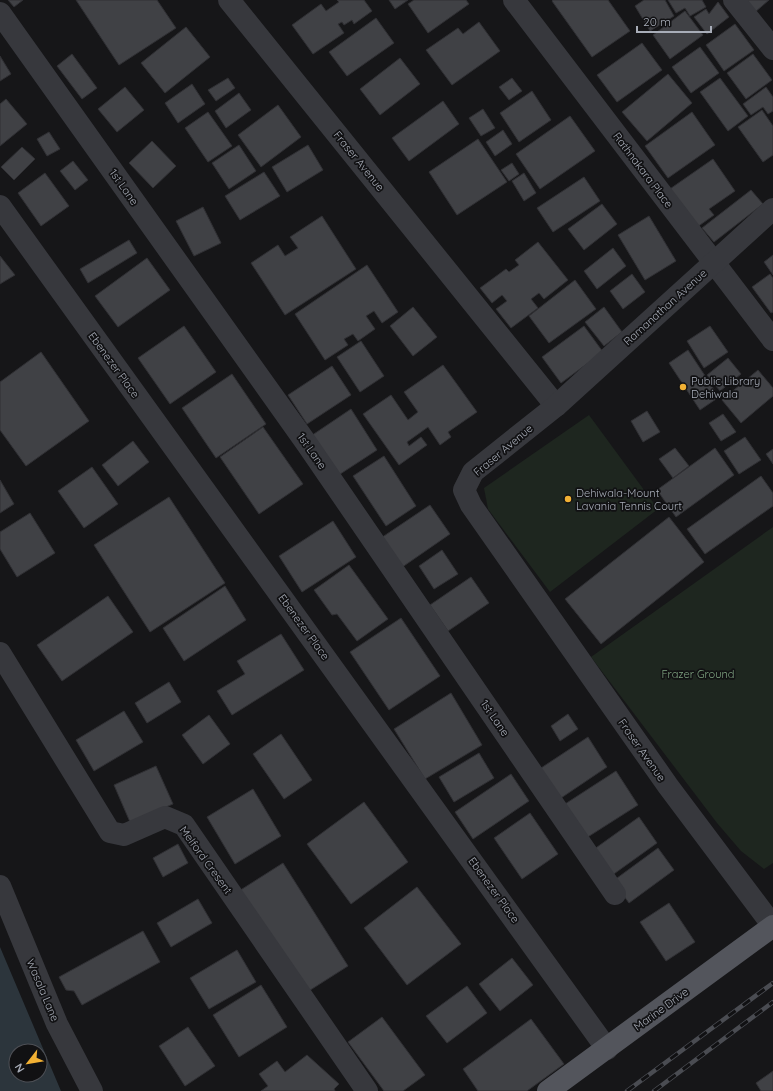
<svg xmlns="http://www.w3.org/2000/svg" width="773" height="1091" font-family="Quicksand,sans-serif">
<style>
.green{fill:#1e261f}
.water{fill:#2c353c;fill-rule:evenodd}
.building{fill:#404145;stroke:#303034}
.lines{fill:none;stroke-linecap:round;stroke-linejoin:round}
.minor{stroke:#37383d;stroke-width:22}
.major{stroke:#53555c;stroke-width:22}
.rail-casing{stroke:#4a4c52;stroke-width:4.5}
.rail{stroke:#111113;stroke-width:3;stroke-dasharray:9;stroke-linecap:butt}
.poi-dot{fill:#f2b134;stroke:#111113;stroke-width:1.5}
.labels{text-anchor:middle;stroke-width:3.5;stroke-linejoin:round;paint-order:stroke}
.street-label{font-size:11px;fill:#a8adb8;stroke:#111113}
.poi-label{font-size:11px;fill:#a8adb8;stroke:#111113;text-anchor:start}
.park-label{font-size:11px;fill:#7fa381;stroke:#111113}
</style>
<rect width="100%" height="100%" fill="#161618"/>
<g class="green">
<path d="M589 415 658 509 550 592 488 509 484 488Z"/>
<path d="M773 527V863L764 869 741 851 717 823 591 657Z"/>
</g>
<path class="water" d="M0 947 61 1091H0ZM16 1051H40V1075H16Z"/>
<g class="building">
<path d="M8 0H23L14 7Z"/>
<path d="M76 0H157L176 28 119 65Z"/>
<path d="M337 0H364L372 11 354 24 352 20 344 25 342 22 338 24 344 33 313 54 292 25 321 4 326 11 339 2Z"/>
<path d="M389 0H408L395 9Z"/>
<path d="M414 0H466L469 4 428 33 408 4Z"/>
<path d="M553 0H608L630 31 592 57 552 1Z"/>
<path d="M644 0H665L674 16 650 31 635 6Z"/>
<path d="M668 0H702L706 7 690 16 685 8 676 13Z"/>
<path d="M742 0H769L754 13Z"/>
<path d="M718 2 729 17 707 34 694 17 706 9 709 14Z"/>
<path d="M685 11 703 35 670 59 653 35Z"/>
<path d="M376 18 394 43 347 76 329 52Z"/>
<path d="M479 22 500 51 452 85 426 50 458 28 463 34Z"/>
<path d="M735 24 754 50 724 71 706 45Z"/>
<path d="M186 27 210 57 165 93 141 63Z"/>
<path d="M642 43 662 70 617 102 597 75Z"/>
<path d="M700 47 719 73 691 93 672 67Z"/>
<path d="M72 54 97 88 82 99 57 66Z"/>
<path d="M753 54 772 80 746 99 727 73Z"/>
<path d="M0 56 11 74 0 81Z"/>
<path d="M400 58 420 84 380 115 360 89Z"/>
<path d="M668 74 692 103 647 141 622 112Z"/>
<path d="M228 78 235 88 216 101 208 90Z"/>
<path d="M512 78 522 91 509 100 499 87Z"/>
<path d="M720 78 748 116 728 131 700 92Z"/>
<path d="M192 84 205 104 178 123 165 103Z"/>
<path d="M125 87 144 110 117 132 98 109Z"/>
<path d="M766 87 773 97V111L768 114 763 107 751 115 743 104Z"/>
<path d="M532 91 551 120 519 142 500 113Z"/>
<path d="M239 93 251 110 226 128 215 111Z"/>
<path d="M6 99 27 124 0 146V104Z"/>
<path d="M443 101 459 124 409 161 392 138Z"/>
<path d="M278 105 301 137 261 167 238 135Z"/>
<path d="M483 109 495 128 481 136 469 118Z"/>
<path d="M762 110 773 126V155L763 162 738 127Z"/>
<path d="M208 112 232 146 208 162 185 128Z"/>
<path d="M692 112 715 145 668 178 645 146Z"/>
<path d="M570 116 595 151 540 189 516 154Z"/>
<path d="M503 130 512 144 495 156 486 142Z"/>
<path d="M49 132 60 149 47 156 37 139Z"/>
<path d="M478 139 507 182 457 215 429 172Z"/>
<path d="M152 141 176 166 153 188 129 163Z"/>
<path d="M239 145 256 171 229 189 212 163Z"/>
<path d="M308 145 323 170 287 192 272 167Z"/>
<path d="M22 147 35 159 14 180 1 167Z"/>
<path d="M713 159 735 191 709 209 714 215 693 230 667 191Z"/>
<path d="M73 161 88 180 75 190 60 171Z"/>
<path d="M512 163 519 174 509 181 501 170Z"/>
<path d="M264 172 280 196 240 220 225 196Z"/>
<path d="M45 173 69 206 41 226 18 193Z"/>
<path d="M524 173 536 193 524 201 512 181Z"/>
<path d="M584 177 600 201 553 232 537 208Z"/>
<path d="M751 190 763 204 714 242 702 228Z"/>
<path d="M602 204 617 224 584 250 568 229Z"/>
<path d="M203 207 221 243 194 256 176 221Z"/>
<path d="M322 216 356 269 285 315 251 263 278 245 285 256 298 248 290 237Z"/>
<path d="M649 216 676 261 645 280 618 235Z"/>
<path d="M129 240 137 253 88 283 80 269Z"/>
<path d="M538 242 568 280 544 299 539 293 531 299 538 308 511 328 496 309 507 301 502 295 492 303 480 288 506 269 509 272 519 265 515 260Z"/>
<path d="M613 248 626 266 597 289 584 271Z"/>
<path d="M773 255V275L764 262Z"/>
<path d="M0 256 15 275 0 284Z"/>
<path d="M147 258 170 290 118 327 95 296Z"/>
<path d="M367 265 398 312 382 323 374 311 366 316 375 329 358 341 353 334 344 339 348 345 325 360 295 314Z"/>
<path d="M632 274 645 292 623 309 610 291Z"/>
<path d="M770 274 773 278V312L771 313 752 287Z"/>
<path d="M575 280 596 309 549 343 529 316Z"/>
<path d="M413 307 437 337 413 356 390 326Z"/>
<path d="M604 307 622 332 604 346 585 322Z"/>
<path d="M184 326 216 372 170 404 138 358Z"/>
<path d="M584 326 603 352 561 383 542 357Z"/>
<path d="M710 326 728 352 704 368 687 341Z"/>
<path d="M361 341 384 376 360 392 337 357Z"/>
<path d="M688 350 719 397 700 410 669 363Z"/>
<path d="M41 352 89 421 26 466 0 430V382Z"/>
<path d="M728 358 741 374 720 391 707 375Z"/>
<path d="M443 365 477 412 448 432 451 437 440 445 428 427 407 442 409 446 421 437 427 445 399 465 363 414 391 395 408 420 418 412 404 392Z"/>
<path d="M332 366 351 395 307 424 288 395Z"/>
<path d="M758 370 773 388V396L741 423 722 400Z"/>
<path d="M232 374 266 424 216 458 182 408Z"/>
<path d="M351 409 377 450 331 480 305 440Z"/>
<path d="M647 411 660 432 643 442 631 421Z"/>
<path d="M723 414 736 432 721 441 709 423Z"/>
<path d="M263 427 303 484 259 514 220 457Z"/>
<path d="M745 437 761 460 739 474 724 451Z"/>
<path d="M133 441 149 462 118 486 102 465Z"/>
<path d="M675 448 689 466 673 478 659 459Z"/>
<path d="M715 448 734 475 676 517 657 490Z"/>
<path d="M773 449V464L766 454Z"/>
<path d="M384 456 416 506 386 526 353 476Z"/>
<path d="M92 467 118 504 84 528 58 491Z"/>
<path d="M761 476 773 493V506L705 554 687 529Z"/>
<path d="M0 480 14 504 0 513Z"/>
<path d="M169 497 225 583 150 632 94 545Z"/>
<path d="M430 505 450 534 398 570 378 540Z"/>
<path d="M30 513 55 553 17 577 0 549V532Z"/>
<path d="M669 517 704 562 601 644 565 599Z"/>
<path d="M333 521 356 557 302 592 279 556Z"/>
<path d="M442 550 458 574 434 589 419 566Z"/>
<path d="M349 565 388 619 357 641 337 614 332 615 314 590Z"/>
<path d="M471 577 489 603 448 631 430 605Z"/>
<path d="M225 586 246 620 184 661 163 628Z"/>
<path d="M108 596 133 632 62 681 37 645Z"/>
<path d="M401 618 440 676 389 710 350 652Z"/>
<path d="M281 634 304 670 232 715 217 691 245 674 237 661Z"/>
<path d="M169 682 181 702 147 723 135 703Z"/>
<path d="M451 693 482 745 425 779 394 729Z"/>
<path d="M124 711 143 742 94 771 76 740Z"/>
<path d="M568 714 578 729 560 741 551 726Z"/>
<path d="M209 715 230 744 203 764 182 735Z"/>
<path d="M281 734 312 780 284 799 253 754Z"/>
<path d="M588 737 607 767 558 800 538 770Z"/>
<path d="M479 753 494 778 454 802 439 777Z"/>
<path d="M156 766 173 804 130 822 114 785Z"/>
<path d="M616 771 638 805 583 840 562 806Z"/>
<path d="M511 774 529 801 473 839 455 812Z"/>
<path d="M253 789 281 836 235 864 207 817Z"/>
<path d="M364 802 408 862 351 904 307 844Z"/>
<path d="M530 813 558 854 522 879 494 838Z"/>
<path d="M639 817 657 843 611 876 593 850Z"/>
<path d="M178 844 188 863 163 877 153 858Z"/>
<path d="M658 848 674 870 629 903 613 881Z"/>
<path d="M283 863 348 966 304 994 239 891Z"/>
<path d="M417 887 461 944 407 985 364 928Z"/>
<path d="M198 899 212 923 171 947 157 923Z"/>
<path d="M669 903 695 942 666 961 640 922Z"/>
<path d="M143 931 160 962 82 1005 74 991 66 990 59 977Z"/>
<path d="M237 950 256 982 209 1009 190 978Z"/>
<path d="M512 958 533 985 500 1011 479 984Z"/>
<path d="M261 985 287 1027 239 1057 213 1015Z"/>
<path d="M467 986 487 1013 447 1043 426 1016Z"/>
<path d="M382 1017 425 1075 403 1091H384L348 1042Z"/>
<path d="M531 1019 564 1064 527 1091H478L463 1069Z"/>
<path d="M188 1027 215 1066 185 1086 159 1046Z"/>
<path d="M307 1055 339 1084 334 1089 335 1091H261L268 1086 259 1074 277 1061 285 1072Z"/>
<path d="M773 1071V1091H761L756 1083Z"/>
</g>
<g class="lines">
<g class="minor">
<path d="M229 0 556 406"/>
<path d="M514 0 773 340"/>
<path d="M734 0 773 49"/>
<path d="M0 13 307 444 615 894"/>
<path d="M0 206 607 1049"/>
<path d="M773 209 556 406 473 472 464 490 471 505 668 786 773 926"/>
<path d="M0 653 110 832 124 835 165 817 184 825 367 1091"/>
<path d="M0 886 57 1024 92 1091"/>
</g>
<path class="major" d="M548 1091 773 926"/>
<g class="rail-casing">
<g id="rail">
<path d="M627 1091 773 983"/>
<path d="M654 1091 773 1002"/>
</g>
</g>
<use href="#rail" class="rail"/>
</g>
<g class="poi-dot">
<circle cx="683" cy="387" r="4"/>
<circle cx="568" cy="499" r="4"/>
</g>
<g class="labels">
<g class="street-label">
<text transform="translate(359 161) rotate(51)" y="4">Fraser Avenue</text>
<text transform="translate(643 170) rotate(53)" y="4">Rathnakara Place</text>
<text transform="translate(124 187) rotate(55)" y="4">1st Lane</text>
<text transform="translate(665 307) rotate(-42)" y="4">Ramanathan Avenue</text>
<text transform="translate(114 365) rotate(54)" y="4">Ebenezer Place</text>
<text transform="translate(503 450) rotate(-40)" y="4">Fraser Avenue</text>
<text transform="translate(312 451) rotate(55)" y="4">1st Lane</text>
<text transform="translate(304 627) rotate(54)" y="4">Ebenezer Place</text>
<text transform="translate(495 718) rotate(56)" y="4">1st Lane</text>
<text transform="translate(642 750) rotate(55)" y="4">Fraser Avenue</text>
<text transform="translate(206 860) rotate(54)" y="4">Melford Cresent</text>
<text transform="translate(494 890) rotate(54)" y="4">Ebenezer Place</text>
<text transform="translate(43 990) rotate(67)" y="4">Wasala Lane</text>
<text transform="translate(661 1009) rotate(-36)" y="4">Marine Drive</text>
</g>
<g class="poi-label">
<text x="691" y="385">Public Library<tspan x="691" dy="13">Dehiwala</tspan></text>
<text x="576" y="497">Dehiwala-Mount<tspan x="576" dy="13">Lavania Tennis Court</tspan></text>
</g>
<g class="park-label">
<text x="698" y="678">Frazer Ground</text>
</g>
</g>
<g transform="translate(28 1063) rotate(239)"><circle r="19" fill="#111113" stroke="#4d4f55"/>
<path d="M0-3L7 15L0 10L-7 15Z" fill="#f2b134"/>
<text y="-6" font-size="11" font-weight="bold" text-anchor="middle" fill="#a8adb8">N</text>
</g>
<path d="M637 26v6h74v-6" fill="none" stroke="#a8adb8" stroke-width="2"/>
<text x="643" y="26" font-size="12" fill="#a8adb8" stroke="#111113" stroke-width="3" paint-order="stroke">20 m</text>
</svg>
